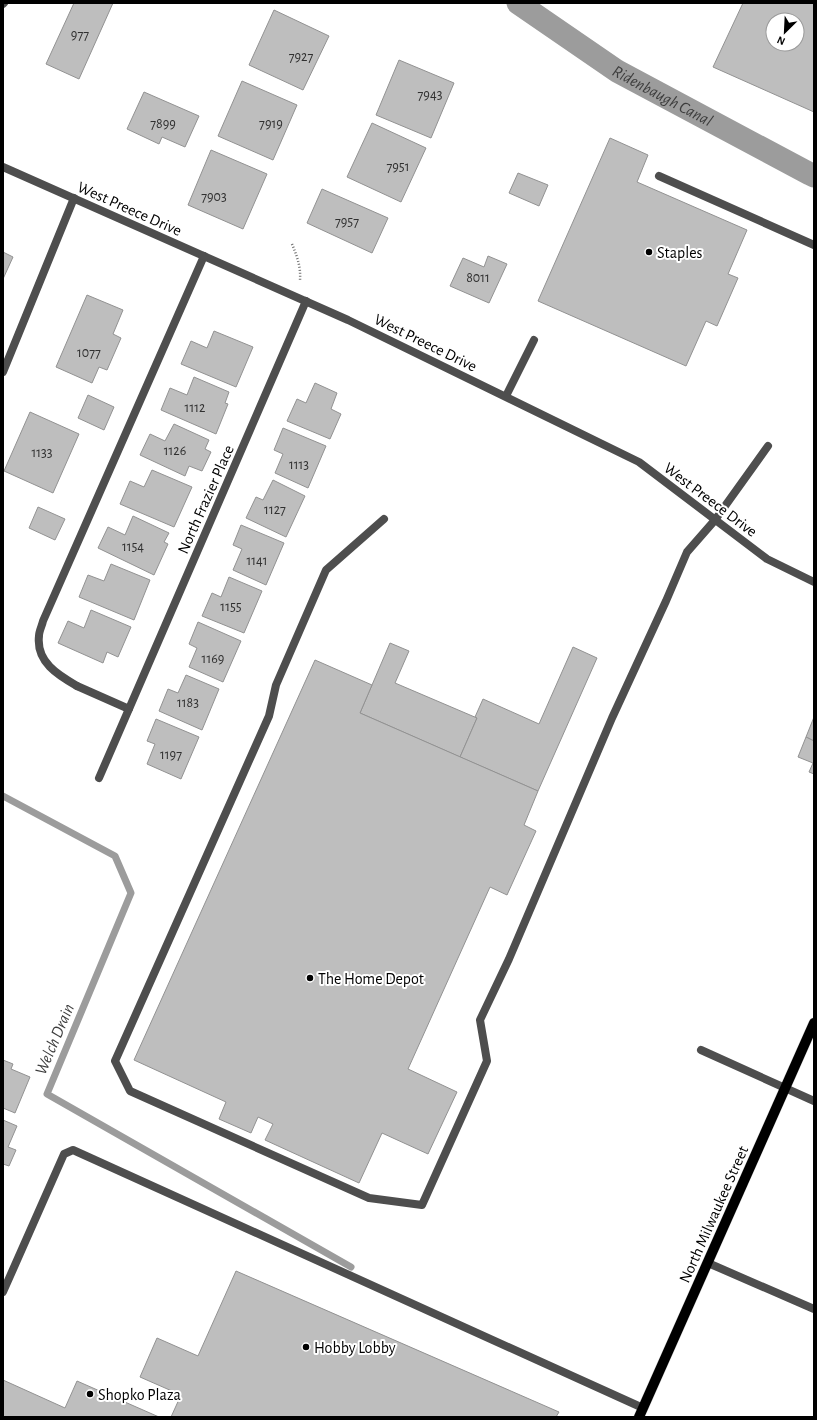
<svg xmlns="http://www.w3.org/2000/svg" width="817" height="1420" font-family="'Alegreya Sans',sans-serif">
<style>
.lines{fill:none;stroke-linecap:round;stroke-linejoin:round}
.stream{stroke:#9c9c9c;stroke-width:7}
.canal{stroke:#9c9c9c;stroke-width:23}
.building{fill:#bebebe;stroke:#929292;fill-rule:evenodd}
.primary-casing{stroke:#dbdbdb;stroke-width:11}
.path{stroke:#707070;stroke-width:2.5;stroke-dasharray:1 2;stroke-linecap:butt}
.service{stroke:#4e4e4e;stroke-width:8}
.minor{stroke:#4e4e4e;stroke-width:8}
.primary{stroke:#000;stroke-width:10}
.poi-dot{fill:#000;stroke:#fff;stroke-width:1.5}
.labels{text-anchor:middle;stroke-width:4;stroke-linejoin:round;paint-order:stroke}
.number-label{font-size:14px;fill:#303030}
.street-label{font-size:16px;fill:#000;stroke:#fff}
.poi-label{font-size:16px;fill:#000;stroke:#fff;text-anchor:start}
.water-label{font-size:17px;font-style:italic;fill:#3d3d3d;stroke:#fff}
</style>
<rect width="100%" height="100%" fill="#fff"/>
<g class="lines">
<path class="stream" d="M3 796 115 856 131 893 47 1094 351 1267"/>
<path class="canal" id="s1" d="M518 3 617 71 810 174 814 176"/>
</g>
<g class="building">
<path d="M74 3H113L79 79 46 64Z"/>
<path d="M743 3H814V112L713 67ZM773 20H797V44H773Z"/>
<path d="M274 10 329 36 303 90 249 65Z"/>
<path d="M399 60 454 83 431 138 376 115Z"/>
<path d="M242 81 297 105 273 160 218 136Z"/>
<path d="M144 92 199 116 185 147 162 137 159 144 127 129Z"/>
<path d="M372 123 426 148 401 202 347 177Z"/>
<path d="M610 138 648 155 637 182 747 230 728 274 738 278 717 326 706 321 686 366 538 301Z"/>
<path d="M211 150 267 174 243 229 188 205Z"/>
<path d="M518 173 548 185 539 206 509 193Z"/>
<path d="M322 189 388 218 372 253 307 223Z"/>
<path d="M3 252 13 257 3 279Z"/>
<path d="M488 256 507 264 489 303 450 286 463 258 484 267Z"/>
<path d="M87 295 123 310 113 334 121 338 107 370 99 367 92 383 56 367Z"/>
<path d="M214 331 253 347 236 387 181 364 191 341 207 348Z"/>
<path d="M194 377 229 392 225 403 228 404 216 434 161 410 170 388 187 395Z"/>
<path d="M315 383 337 393 331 409 341 414 330 439 287 421 297 399 306 403Z"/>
<path d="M88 395 114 407 104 430 78 418Z"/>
<path d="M30 412 79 434 53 493 4 471Z"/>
<path d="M174 424 209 440 205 449 211 452 202 471 189 466 185 476 140 455 150 434 165 441Z"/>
<path d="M283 428 326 446 308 488 275 473 283 454 274 450Z"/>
<path d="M152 470 192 487 174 527 120 504 130 481 144 487Z"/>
<path d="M273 480 305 496 286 537 246 518 256 497 263 500Z"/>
<path d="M38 507 65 519 55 540 29 528Z"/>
<path d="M133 516 169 533 164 542 168 544 154 575 98 548 108 527 125 535Z"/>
<path d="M241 525 284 543 266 585 233 570 242 549 233 545Z"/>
<path d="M111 564 150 580 134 620 79 597 88 575 104 581Z"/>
<path d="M229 577 262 591 244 633 202 616 212 593 221 597Z"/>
<path d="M91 610 131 627 118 657 107 652 103 663 58 643 68 621 84 628Z"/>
<path d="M198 622 241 641 223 682 189 667 197 648 189 644Z"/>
<path d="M390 643 409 651 395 683 477 718 460 757 360 713Z"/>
<path d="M573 647 597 658 538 791 460 757 477 718 475 717 483 699 539 724Z"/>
<path d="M315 660 372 685 360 713 538 791 524 825 536 831 507 895 490 887 408 1069 457 1092 428 1154 382 1133 359 1183 265 1140 273 1124 258 1117 251 1133 219 1119 226 1102 134 1060Z"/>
<path d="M186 675 219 689 202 730 159 711 168 689 178 693Z"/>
<path d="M814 717V741L806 737Z"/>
<path d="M156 719 199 737 181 779 147 764 155 744 147 741Z"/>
<path d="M806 737 814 741V774L809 772 813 763 798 757Z"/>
<path d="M3 1060 13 1064 11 1069 30 1077 15 1113 3 1108Z"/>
<path d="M3 1120 17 1126 8 1147 16 1150 9 1166 3 1164Z"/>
<path d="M236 1271 559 1412 556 1417H171L181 1395 140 1377 157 1338 198 1356Z"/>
<path d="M3 1380 65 1408 77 1381 159 1417H3Z"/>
</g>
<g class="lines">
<g class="primary-casing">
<path id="primary" d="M639 1417 814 1023"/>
</g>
<path class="path" d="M292 244C297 256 301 267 300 280"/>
<g class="service">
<path d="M659 176 814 245"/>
<path d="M506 396 534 340"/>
<path d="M384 519 326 570 276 685 269 716 115 1061 130 1091 369 1198 422 1205 487 1061 480 1020 509 959 612 718 666 601 687 552 715 520 768 446"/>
<path d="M77 686C58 675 36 662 39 636 39 631 42 626 43 621L204 256"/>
<path d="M701 1050 814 1101"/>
<path d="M708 1263 814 1309"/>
<path d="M3 1292 64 1154 73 1150 643 1408"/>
</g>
<g class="minor">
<path d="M3 4 4 3"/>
<path d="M3 167 348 320 639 462 767 559 814 582"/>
<path d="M3 372 74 198"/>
<path d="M77 686 129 709"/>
<path d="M99 778 306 301"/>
</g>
<use href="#primary" class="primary"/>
</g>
<g class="poi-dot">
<circle cx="649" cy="252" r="4"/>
<circle cx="310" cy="978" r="4"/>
<circle cx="306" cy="1347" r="4"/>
<circle cx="90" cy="1394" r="4"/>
</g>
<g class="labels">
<g class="number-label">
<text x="80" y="39">977</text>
<text x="301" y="61">7927</text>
<text x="430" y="99">7943</text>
<text x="163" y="128">7899</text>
<text x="271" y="128">7919</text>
<text x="398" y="171">7951</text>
<text x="214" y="201">7903</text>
<text x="347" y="226">7957</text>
<text x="478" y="282">8011</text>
<text x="89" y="357">1077</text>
<text x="195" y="412">1112</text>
<text x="175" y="455">1126</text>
<text x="42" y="457">1133</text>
<text x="299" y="469">1113</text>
<text x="275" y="514">1127</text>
<text x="133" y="551">1154</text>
<text x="257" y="565">1141</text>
<text x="231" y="611">1155</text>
<text x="213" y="663">1169</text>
<text x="188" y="707">1183</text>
<text x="171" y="759">1197</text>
</g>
<g class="street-label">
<text transform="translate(130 208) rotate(24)" y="6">West Preece Drive</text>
<text transform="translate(426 342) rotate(26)" y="6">West Preece Drive</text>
<text transform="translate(205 499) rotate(-66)" y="6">North Frazier Place</text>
<text transform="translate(711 499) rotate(37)" y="6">West Preece Drive</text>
<text transform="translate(713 1214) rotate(-66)" y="6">North Milwaukee Street</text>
</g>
<g class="poi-label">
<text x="657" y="258">Staples</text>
<text x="318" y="984">The Home Depot</text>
<text x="314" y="1353">Hobby Lobby</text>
<text x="98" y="1400">Shopko Plaza</text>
</g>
<g class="water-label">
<text dy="6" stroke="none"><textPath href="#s1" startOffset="172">Ridenbaugh Canal</textPath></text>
<text transform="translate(54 1039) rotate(-67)" y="6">Welch Drain</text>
</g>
</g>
<rect width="817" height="1420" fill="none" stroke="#000000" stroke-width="8"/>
<g transform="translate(785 32) rotate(204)"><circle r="19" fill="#ffffff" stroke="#999999"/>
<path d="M0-3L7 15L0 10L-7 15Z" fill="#000000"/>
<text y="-6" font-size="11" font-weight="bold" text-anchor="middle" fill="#000000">N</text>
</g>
</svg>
